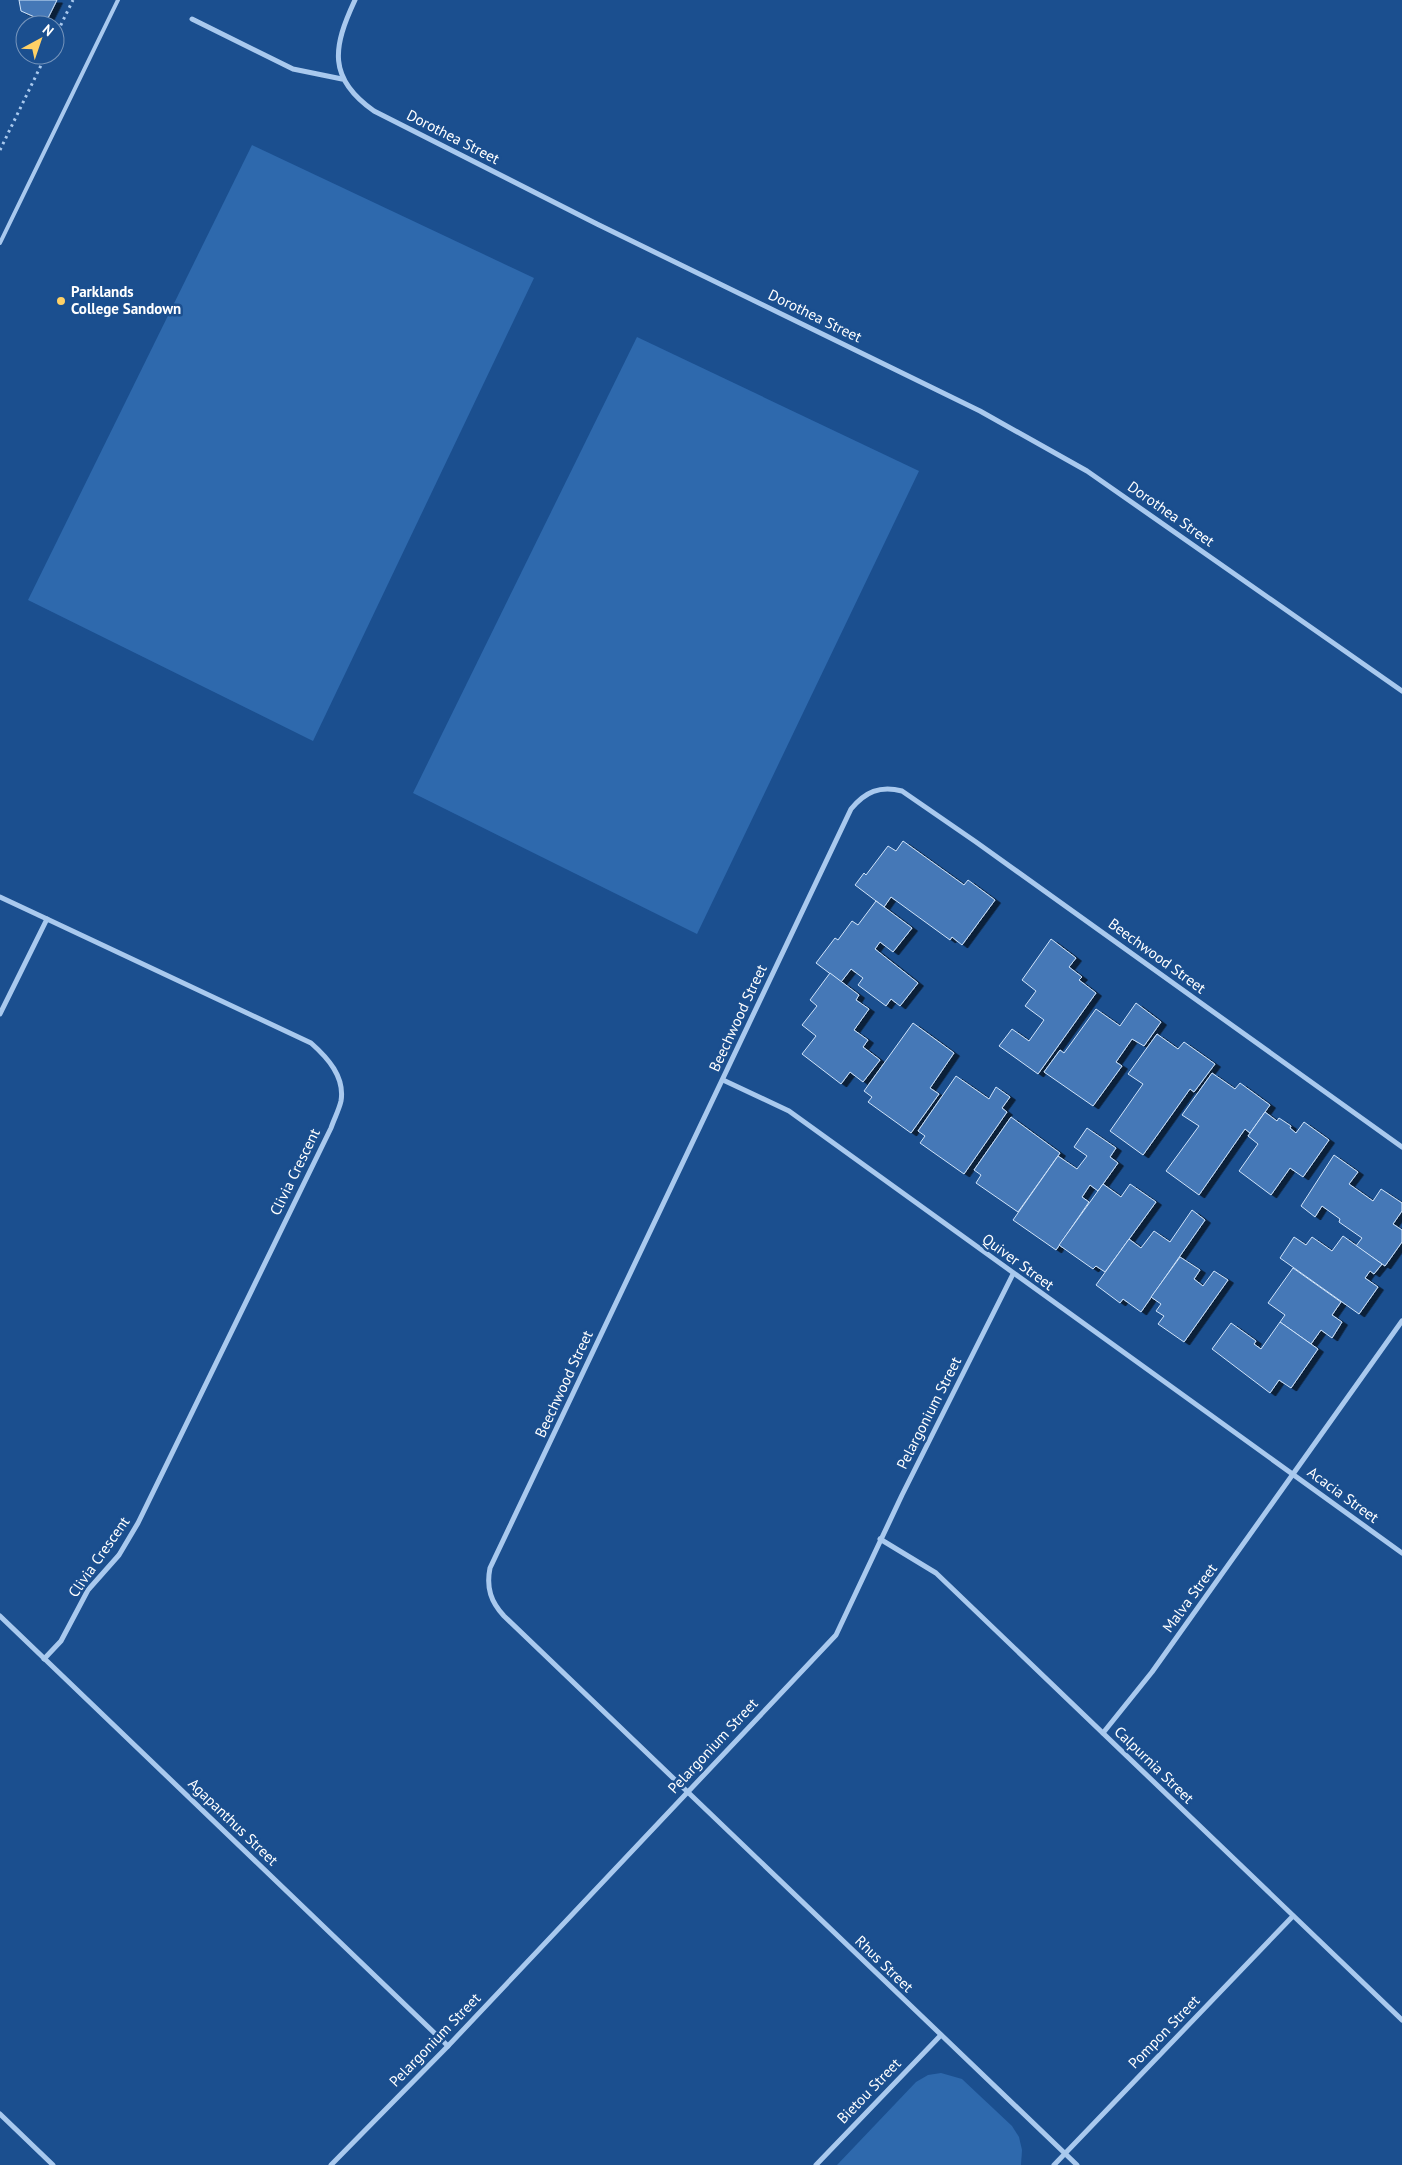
<svg xmlns="http://www.w3.org/2000/svg" width="1402" height="2165" font-family="'PT Sans',sans-serif">
<style>
.green{fill:#2e69ad}
.building{fill:#4478b7;stroke:#cfe3fa;filter:url(#shadow)}
.lines{fill:none;stroke-linecap:round;stroke-linejoin:round}
.path{stroke:#a9c9ee;stroke-width:3;stroke-dasharray:2.5 4;stroke-linecap:butt}
.lane{stroke:#a9c9ee;stroke-width:4}
.street{stroke:#a9c9ee;stroke-width:5}
.poi-dot{fill:#ffd166;stroke:#1b4f8f;stroke-width:2}
.labels{text-anchor:middle;stroke-width:5;stroke-linejoin:round;paint-order:stroke}
.street-label{font-size:15px;fill:#fff;stroke:#1b4f8f}
.poi-label{font-size:15px;font-weight:bold;fill:#fff;stroke:#1b4f8f;text-anchor:start}
</style>
<defs>
<filter id="shadow"><feDropShadow dx="5.5" dy="3" stdDeviation="0" flood-color="#0009"/></filter>
</defs>
<rect width="100%" height="100%" fill="#1b4f8f"/>
<g class="green">
<path d="M252 145 534 278 313 741 28 600Z"/>
<path d="M637 337 919 471 697 934 413 793Z"/>
<path d="M941 2073 962 2079 1012 2126 1019 2137 1022 2150 1021 2165H837L916 2082 928 2075Z"/>
</g>
<g class="building">
<path d="M19 0H57L46 22 21 11Z"/>
<path d="M903 841 964 885 968 880 995 900 962 945 952 937 950 940 891 897 884 907 855 885 864 873 866 875 888 846 896 851Z"/>
<path d="M876 901 912 928 893 952 880 942 875 949 918 983 900 1006 891 999 886 1006 858 985 863 978 851 969 841 982 816 963 835 938 838 940 852 921 858 925Z"/>
<path d="M1051 939 1076 958 1069 967 1082 977 1079 980 1096 993 1038 1074 999 1046 1012 1029 1029 1041 1044 1020 1025 1006 1036 991 1022 980Z"/>
<path d="M830 973 859 995 856 1000 869 1009 854 1030 868 1040 863 1047 880 1060 863 1082 850 1072 841 1084 802 1054 816 1036 802 1025 817 1006 810 1000Z"/>
<path d="M1136 1003 1161 1022 1144 1046 1132 1039 1116 1062 1122 1066 1093 1106 1044 1072 1060 1050 1064 1053 1096 1009 1120 1026Z"/>
<path d="M913 1023 954 1053 930 1088 939 1094 911 1133 868 1102 872 1097 864 1091Z"/>
<path d="M1157 1034 1178 1049 1184 1042 1215 1064 1194 1092 1190 1089 1143 1155 1110 1131 1143 1084 1128 1074Z"/>
<path d="M1212 1073 1235 1089 1240 1083 1270 1105 1250 1133 1245 1129 1199 1195 1166 1171 1199 1126 1182 1115Z"/>
<path d="M956 1076 989 1099 996 1087 1010 1097 1002 1108 1007 1112 964 1174 920 1143 925 1136 918 1131Z"/>
<path d="M1265 1112 1277 1121 1279 1118 1291 1126 1290 1128 1296 1133 1304 1122 1329 1140 1303 1177 1290 1168 1271 1195 1239 1171 1258 1144 1248 1136Z"/>
<path d="M1011 1117 1060 1153 1018 1212 976 1183 981 1175 974 1170Z"/>
<path d="M1087 1128 1116 1148 1110 1157 1118 1163 1098 1191 1090 1185 1082 1197 1089 1202 1056 1250 1013 1220 1058 1156 1077 1169 1087 1156 1074 1147Z"/>
<path d="M1334 1155 1358 1172 1349 1184 1373 1201 1381 1189 1402 1203V1211L1393 1224 1402 1230V1242L1385 1266 1356 1246 1362 1238 1339 1222 1340 1219 1322 1206 1315 1217 1301 1206Z"/>
<path d="M1103 1184 1121 1197 1130 1184 1156 1202 1105 1272 1096 1266 1093 1269 1059 1245Z"/>
<path d="M1192 1210 1205 1220 1141 1312 1123 1299 1120 1303 1096 1285 1129 1239 1141 1248 1154 1231 1170 1242Z"/>
<path d="M1343 1236 1382 1264 1374 1274 1370 1271 1365 1278 1378 1287 1359 1314 1280 1258 1294 1237 1306 1245 1312 1237 1332 1251Z"/>
<path d="M1180 1257 1200 1270 1194 1279 1203 1286 1214 1271 1228 1280 1184 1342 1158 1324 1164 1316 1156 1311 1161 1304 1151 1297Z"/>
<path d="M1293 1268 1341 1302 1332 1315 1342 1322 1332 1338 1321 1330 1311 1344 1280 1322 1285 1315 1268 1303Z"/>
<path d="M1280 1322 1318 1349 1291 1388 1279 1380 1270 1393 1212 1349 1231 1323 1256 1341 1254 1344 1261 1349Z"/>
</g>
<g class="lines">
<g class="path">
<path d="M55 37 73 0"/>
<path d="M0 150 46 55"/>
</g>
<path class="lane" d="M0 243 118 0"/>
<g class="street">
<path d="M355 0C333 47 327 78 374 111L597 224 980 411 1087 471 1402 691"/>
<path d="M192 19 293 69 342 79"/>
<path d="M0 897 47 919"/>
<path d="M0 1014 47 919 311 1043C328 1058 345 1077 341 1101 339 1110 334 1119 331 1128L138 1523 119 1555 88 1590 61 1641 44 1659"/>
<path d="M723 1080 789 1111 1402 1553"/>
<path d="M880 1539 936 1573 1402 2020"/>
<path d="M0 1616 448 2046"/>
<path d="M1103 1733 1152 1672 1402 1321"/>
<path d="M0 2114 53 2165"/>
<path d="M331 2165 448 2046 836 1635 902 1495 1013 1274"/>
<path d="M816 2165 941 2035"/>
<path d="M1054 2165 1293 1916"/>
<path d="M1077 2165 504 1616C491 1602 486 1588 490 1568L851 809C865 792 880 785 902 791L976 842 1402 1147"/>
</g>
</g>
<circle class="poi-dot" cx="61" cy="301" r="5"/>
<g class="labels">
<g class="street-label">
<text transform="translate(453 137) rotate(27)" y="5">Dorothea Street</text>
<text transform="translate(815 316) rotate(26)" y="5">Dorothea Street</text>
<text transform="translate(1171 514) rotate(35)" y="5">Dorothea Street</text>
<text transform="translate(1157 956) rotate(36)" y="5">Beechwood Street</text>
<text transform="translate(738 1018) rotate(-65)" y="5">Beechwood Street</text>
<text transform="translate(295 1172) rotate(-64)" y="5">Clivia Crescent</text>
<text transform="translate(1018 1262) rotate(36)" y="5">Quiver Street</text>
<text transform="translate(564 1384) rotate(-65)" y="5">Beechwood Street</text>
<text transform="translate(929 1413) rotate(-63)" y="5">Pelargonium Street</text>
<text transform="translate(1343 1495) rotate(36)" y="5">Acacia Street</text>
<text transform="translate(99 1557) rotate(-55)" y="5">Clivia Crescent</text>
<text transform="translate(1190 1598) rotate(-54)" y="5">Malva Street</text>
<text transform="translate(713 1746) rotate(-47)" y="5">Pelargonium Street</text>
<text transform="translate(1154 1765) rotate(44)" y="5">Calpurnia Street</text>
<text transform="translate(233 1822) rotate(44)" y="5">Agapanthus Street</text>
<text transform="translate(884 1964) rotate(44)" y="5">Rhus Street</text>
<text transform="translate(1164 2032) rotate(-46)" y="5">Pompon Street</text>
<text transform="translate(435 2040) rotate(-46)" y="5">Pelargonium Street</text>
<text transform="translate(869 2091) rotate(-46)" y="5">Bietou Street</text>
</g>
<g class="poi-label">
<text x="71" y="297">Parklands<tspan x="71" dy="17">College Sandown</tspan></text>
</g>
</g>
<g transform="translate(40 40) rotate(40)"><circle r="24" fill="#1b4f8f" stroke="#7695bc"/>
<path d="M0-4L9 19L0 12L-9 19Z" fill="#ffd166"/>
<text y="-8" font-size="14" font-weight="bold" text-anchor="middle" fill="#ffffff">N</text>
</g>
</svg>
